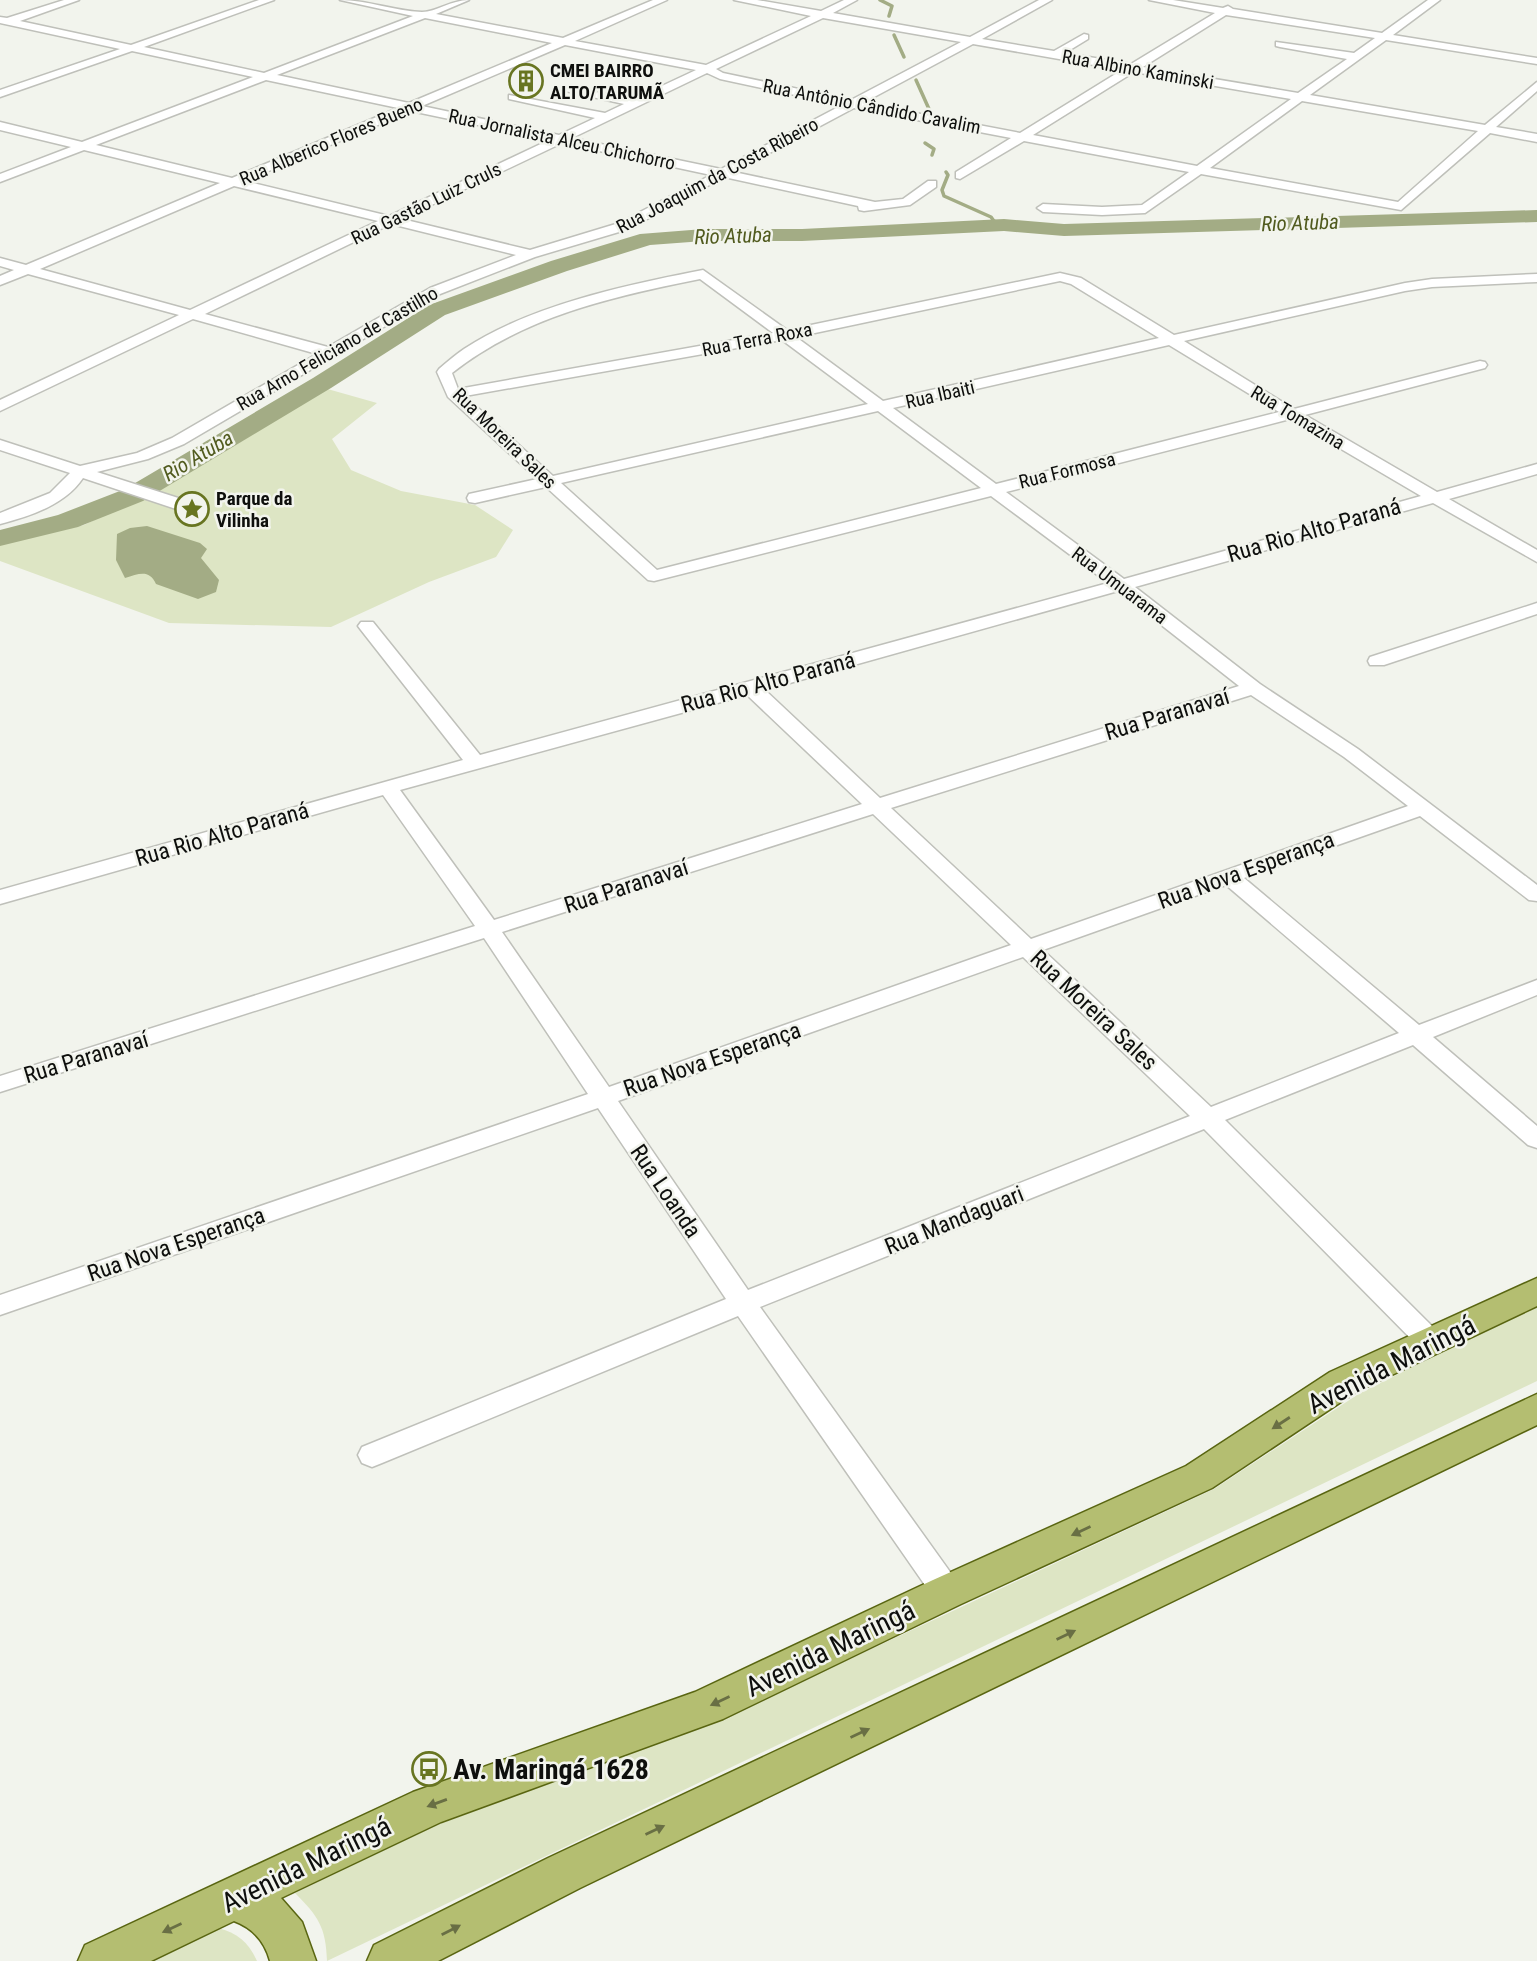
<svg xmlns="http://www.w3.org/2000/svg" width="1537" height="1961" font-family="'Roboto Condensed',sans-serif">
<style>
.green{fill:#dde5c4}
.water{fill:#a3ac85}
.lines{fill:none;stroke-linecap:round;stroke-linejoin:round}
.stream-far1{stroke:#a3ac85;stroke-width:3.5}
.stream{stroke:#a3ac85;stroke-width:4.5}
.river{fill:#a3ac85;fill-rule:evenodd}
.minor-casing{stroke:#bfc0ba;stroke-width:3}
.major-casing{stroke:#596511;stroke-width:3}
.minor{fill:#fff;fill-rule:evenodd}
.major{fill:#b4be71;fill-rule:evenodd}
.oneway{fill:#696f44}
.labels{text-anchor:middle;stroke-width:5;stroke-linejoin:round;paint-order:stroke}
.far-street-label{font-size:19px;fill:#0e0f0d;stroke:#f2f4ed}
.far-poi-label{font-size:19px;font-weight:bold;fill:#0e0f0d;stroke:#f2f4ed;text-anchor:start}
.far-water-label{font-size:21px;font-style:italic;fill:#515b1f;stroke:#f2f4ed}
.street-label{font-size:23px;fill:#0e0f0d;stroke:#f2f4ed}
.near-street-label{font-size:28px;fill:#0e0f0d;stroke:#f2f4ed}
.near-poi-label{font-size:28px;font-weight:bold;fill:#0e0f0d;stroke:#f2f4ed;text-anchor:start}
</style>
<rect width="100%" height="100%" fill="#f2f4ed"/>
<g class="green">
<path d="M324 388 377 403 332 439 351 470 401 491 475 505 513 530 496 557 429 582 331 627 169 623 0 561V545L84 525 154 491 242 441Z"/>
<path d="M1537 1305V1381L327 1961C326 1927 318 1916 295 1893L437 1825 715 1722 1214 1489 1360 1393Z"/>
<path d="M218 1928C238 1933 249 1943 257 1961H147Z"/>
</g>
<path class="water" d="M147 526 200 543 207 549 201 558 219 580 216 592 198 599 156 584C149 569 139 574 125 578L116 560 117 534 130 528Z"/>
<g class="lines">
<g class="stream-far1">
<path d="M880 0 892 6 889 16"/>
<path d="M894 35 904 57"/>
<path d="M916 80 933 118"/>
<path d="M925 143 934 149 932 155"/>
<path d="M946 172 948 175 942 190 944 196 991 217 996 224"/>
</g>
<path class="stream" d="M995 222 997 226"/>
<path class="river" d="M1537 210V222L1064 236 1004 231 802 241H704L650 245 567 271 445 315 331 388 143 501 78 527 0 546V530L58 515 125 489 313 378 429 305 551 261 640 234 704 229H802L1004 219 1064 224Z"/>
<g class="minor-casing">
<g id="minor">
<path d="M64 0H79L20 21 131 45 259 0H274L144 47 264 73 413 16 340 0C368 0 394 11 422 12 436 12 451 0 469 0L436 14 563 38 653 0H667L575 41 706 65 811 16 734 0H757L821 11 844 0H857L833 13 970 37 1039 0H1052L982 39 1054 51 1084 34 1088 35V39L1065 53 1131 64 1215 13 1149 0H1173L1223 8 1228 6 1233 9 1382 33 1428 0H1440L1393 35 1537 58V64L1386 40 1310 95 1485 125 1537 82V91L1496 127 1537 134V142L1490 133 1401 210 1201 174 1145 213 1102 215 1043 212 1037 208 1043 204 1102 207 1142 205 1189 172 1024 141 960 179 956 178V172L1011 138 854 108 734 172 875 202 903 199 928 181H936V187L910 205 864 211 859 210 858 206 724 177 629 229 535 257 440 294 184 444 148 459 97 472 197 504 199 508 197 512H185L83 478C65 505 30 516 0 524V513L50 493 70 473 0 450V440L80 466 137 453 172 438 317 354 193 319 0 411V400L179 315 28 274 0 285V276L14 270 0 266V258L26 265 220 183 84 150 0 182V174L71 147 0 130V122L82 142 253 77 132 51 0 97V90L120 49 0 23V17L7 18ZM1226 15 1375 38 1354 53 1276 42V46L1280 47 1347 59 1298 93 1143 67ZM425 18 552 43 409 103 277 75ZM823 18 961 42 851 100 723 73 716 69ZM973 44 1122 70 1020 133 863 103ZM565 45 696 70 634 99 567 87 561 90 624 104 605 113 509 95V99L595 118 559 135 422 106ZM1134 72 1291 99 1197 166 1033 135ZM707 73 720 79 842 105 721 169 572 138ZM266 80 398 108 232 178 96 145ZM1302 101 1478 131 1398 202 1210 168ZM411 111 549 140 389 216 245 181ZM562 143 711 175 619 223 530 250 402 219ZM234 186 378 221 190 310 40 269ZM391 224 516 255 430 288 328 347 205 314Z"/>
<path d="M703 270 787 330 1060 273 1081 278 1174 335 1405 283 1432 279 1537 274V282L1432 287 1405 291 1184 341 1294 409 1480 361 1485 362 1487 365 1485 368 1305 415 1437 492 1537 464V474L1449 499 1537 550V562L1433 503 1135 587 1260 684 1358 749 1537 885V901L1529 900 1420 816 1244 878 1419 1025 1537 980V995L1433 1037 1537 1126V1148L1528 1145 1413 1045 1225 1120 1440 1334 1444 1341 1440 1348 1430 1351 1420 1348 1204 1129 760 1307 958 1583 962 1592 958 1601 947 1605 936 1601 738 1316 382 1463 372 1467 362 1463 358 1455 362 1447 726 1299 598 1108 0 1315V1295L588 1094 484 938 0 1092V1076L475 926 383 795 0 904V890L463 760 361 630 358 626 361 622H373L480 755 1108 583 991 496 654 581 648 580 546 487 475 503 469 502 467 498 469 494 537 479 448 397 437 372 439 369C447 362 455 355 464 349 531 305 626 285 703 270ZM700 279 773 333 458 389 452 373C522 317 614 296 700 279ZM1060 281 1071 284 1159 338 883 401 796 337ZM782 340 868 404 553 476 465 396ZM1169 345 1279 412 996 484 893 408ZM878 411 981 488 657 570 561 483ZM1290 419 1421 496 1124 579 1006 492ZM1118 591 1239 686 880 798 765 690ZM747 695 862 804 494 920 400 790ZM1251 695 1344 757 1408 806 1031 939 891 808ZM873 814 1011 945 609 1087 502 932ZM1226 885 1399 1033 1211 1107 1043 950ZM1023 957 1190 1116 748 1290 618 1101Z"/>
<path d="M1537 603V614L1384 665H1370L1368 661 1370 657Z"/>
</g>
</g>
<g class="major-casing">
<g id="major">
<path d="M1537 1278V1306L1356 1392 1212 1488 961 1604 723 1719 441 1822 281 1898 302 1922 316 1961H270C265 1942 253 1928 234 1921L151 1961H78L85 1945 413 1792 695 1692 933 1580 1186 1466 1330 1372Z"/>
<path d="M1537 1394V1425L580 1888 438 1961H367L374 1945 548 1858Z"/>
</g>
</g>
<use href="#minor" class="minor"/>
<use href="#major" class="major"/>
</g>
<defs><path id="oneway-solid" d="M-6-.8H1V-3.2L6.5 0L1 3.2V.8H-6Z" transform="scale(1.75)"/></defs>
<g class="oneway">
<use href="#oneway-solid" transform="translate(1281 1423) rotate(147)"/>
<use href="#oneway-solid" transform="translate(1081 1531) rotate(155)"/>
<use href="#oneway-solid" transform="translate(1066 1635) rotate(-26)"/>
<use href="#oneway-solid" transform="translate(720 1701) rotate(155)"/>
<use href="#oneway-solid" transform="translate(860 1733) rotate(-25)"/>
<use href="#oneway-solid" transform="translate(437 1803) rotate(160)"/>
<use href="#oneway-solid" transform="translate(655 1830) rotate(-25)"/>
<use href="#oneway-solid" transform="translate(172 1928) rotate(155)"/>
<use href="#oneway-solid" transform="translate(451 1930) rotate(-27)"/>
</g>
<defs>
<g id="building-ring" transform="scale(1.75)"><circle r="9.5" fill="#f2f4ed" stroke="#687521" stroke-width="1.5"/><path d="M-4-6H4V6H1V3H-1V6H-4ZM-2.5-4.3h1.7v1.8h-1.7ZM.8-4.3h1.7v1.8H.8ZM-2.5-1h1.7V.8h-1.7ZM.8-1h1.7V.8H.8Z" fill="#687521"/></g>
<g id="sight-ring" transform="scale(1.75)"><circle r="9.5" fill="#f2f4ed" stroke="#687521" stroke-width="1.5"/><path d="M0-6L1.8-2.2L6-1.7L2.9 1.2L3.7 5.4L0 3.3L-3.7 5.4L-2.9 1.2L-6-1.7L-1.8-2.2Z" fill="#687521"/></g>
<g id="bus-ring" transform="scale(1.75)"><circle r="9.5" fill="#f2f4ed" stroke="#687521" stroke-width="1.5"/><path d="M-5-6H5V4H4V6H2V4H-2V6H-4V4H-5ZM-3.5-4V0h7V-4ZM-3.5 1.2v1.5H-2V1.2ZM2 1.2v1.5H3.5V1.2Z" fill="#687521"/></g>
</defs>
<g fill-rule="evenodd">
<use href="#building-ring" x="526" y="81"/>
<use href="#sight-ring" x="192" y="509"/>
<use href="#bus-ring" x="429" y="1769"/>
</g>
<g class="labels">
<g class="far-street-label">
<text transform="translate(1138 69) rotate(10)" y="7">Rua Albino Kaminski</text>
<text transform="translate(872 106) rotate(11)" y="7">Rua Antônio Cândido Cavalim</text>
<text transform="translate(562 139) rotate(12)" y="7">Rua Jornalista Alceu Chichorro</text>
<text transform="translate(331 141) rotate(-23)" y="7">Rua Alberico Flores Bueno</text>
<text transform="translate(717 175) rotate(-28)" y="7">Rua Joaquim da Costa Ribeiro</text>
<text transform="translate(426 203) rotate(-26)" y="7">Rua Gastão Luiz Cruls</text>
<text transform="translate(757 339) rotate(-11)" y="7">Rua Terra Roxa</text>
<text transform="translate(337 348) rotate(-30)" y="7">Rua Arno Feliciano de Castilho</text>
<text transform="translate(940 394) rotate(-13)" y="7">Rua Ibaiti</text>
<text transform="translate(1298 417) rotate(31)" y="7">Rua Tomazina</text>
<text transform="translate(505 438) rotate(44)" y="7">Rua Moreira Sales</text>
<text transform="translate(1067 470) rotate(-14)" y="7">Rua Formosa</text>
<text transform="translate(1120 585) rotate(37)" y="7">Rua Umuarama</text>
</g>
<g class="far-poi-label">
<text x="550" y="77">CMEI BAIRRO<tspan x="550" dy="22">ALTO/TARUMÃ</tspan></text>
<text x="216" y="505">Parque da<tspan x="216" dy="22">Vilinha</tspan></text>
</g>
<g class="far-water-label">
<text transform="translate(1300 223) rotate(-2)" y="7">Rio Atuba</text>
<text transform="translate(733 236) rotate(-2)" y="7">Rio Atuba</text>
<text transform="translate(198 456) rotate(-31)" y="7">Rio Atuba</text>
</g>
<g class="street-label">
<text transform="translate(1314 530) rotate(-16)" y="8">Rua Rio Alto Paraná</text>
<text transform="translate(768 682) rotate(-15)" y="8">Rua Rio Alto Paraná</text>
<text transform="translate(1167 714) rotate(-17)" y="8">Rua Paranavaí</text>
<text transform="translate(222 834) rotate(-16)" y="8">Rua Rio Alto Paraná</text>
<text transform="translate(1246 870) rotate(-20)" y="8">Rua Nova Esperança</text>
<text transform="translate(626 886) rotate(-18)" y="8">Rua Paranavaí</text>
<text transform="translate(1094 1010) rotate(43)" y="8">Rua Moreira Sales</text>
<text transform="translate(86 1057) rotate(-17)" y="8">Rua Paranavaí</text>
<text transform="translate(712 1059) rotate(-19)" y="8">Rua Nova Esperança</text>
<text transform="translate(666 1191) rotate(56)" y="8">Rua Loanda</text>
<text transform="translate(954 1220) rotate(-22)" y="8">Rua Mandaguari</text>
<text transform="translate(176 1244) rotate(-19)" y="8">Rua Nova Esperança</text>
</g>
<g class="near-street-label">
<text transform="translate(1391 1364) rotate(-27)" y="10">Avenida Maringá</text>
<text transform="translate(830 1648) rotate(-26)" y="10">Avenida Maringá</text>
<text transform="translate(306 1864) rotate(-26)" y="10">Avenida Maringá</text>
</g>
<g class="near-poi-label">
<text x="453" y="1779">Av. Maringá 1628</text>
</g>
</g>
</svg>
